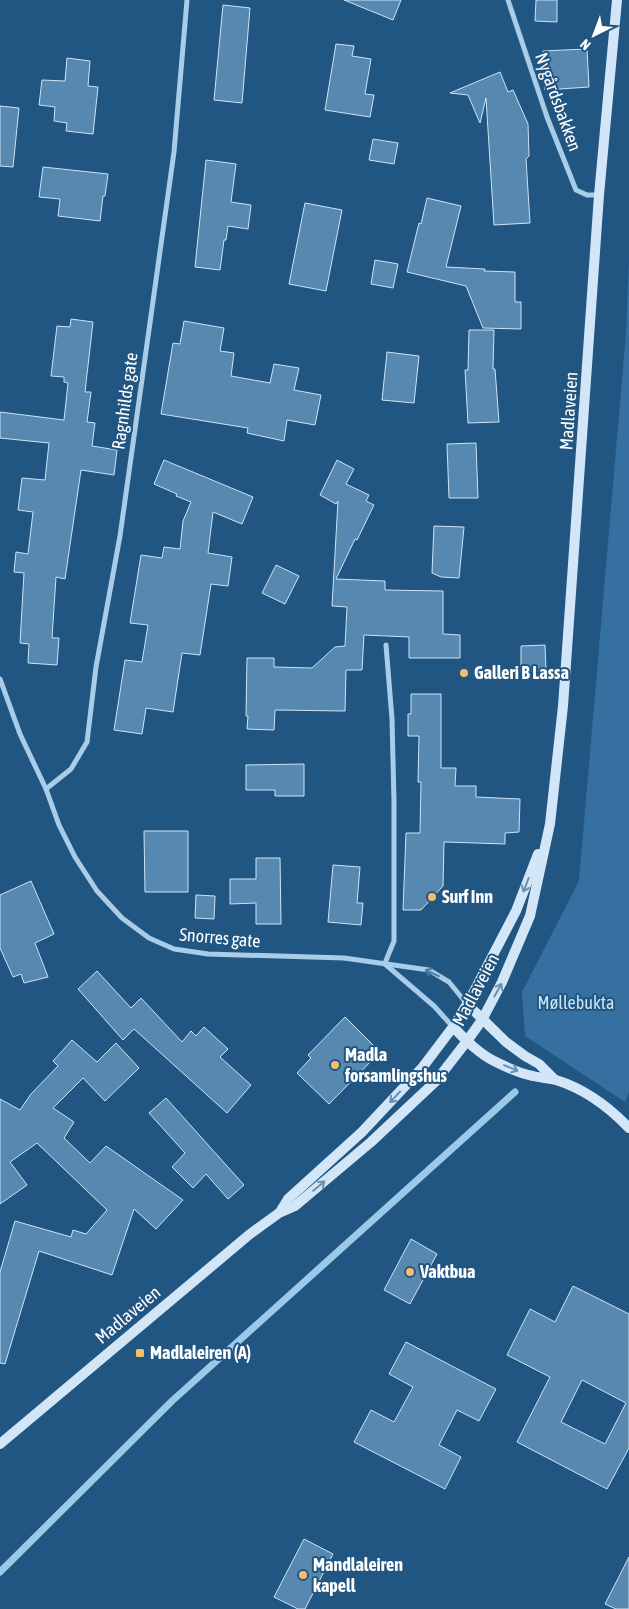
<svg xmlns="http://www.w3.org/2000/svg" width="629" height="1609" font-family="'Asap Condensed',sans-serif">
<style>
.green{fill:#3570a0}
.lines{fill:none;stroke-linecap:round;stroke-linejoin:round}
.stream{stroke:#9cc8e9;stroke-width:7}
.building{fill:#5688b0;stroke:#cce4f6;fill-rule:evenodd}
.street{stroke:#a9cce8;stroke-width:5}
.secondary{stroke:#d3e6f7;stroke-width:10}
.oneway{stroke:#6990b1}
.oneway2{stroke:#4a79a1}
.poi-dot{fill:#f4be6a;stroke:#225682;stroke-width:2}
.labels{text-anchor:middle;stroke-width:4;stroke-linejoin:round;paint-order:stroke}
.street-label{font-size:18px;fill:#fff;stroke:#225682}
.poi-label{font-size:18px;font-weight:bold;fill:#fff;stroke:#225682;text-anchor:start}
.park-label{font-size:18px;fill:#cce4f6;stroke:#225682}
</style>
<rect width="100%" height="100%" fill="#225682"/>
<path class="green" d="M629 260V1092L625 1102 525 1036 522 992 579 881 626 333Z"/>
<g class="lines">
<path class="stream" d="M0 1572 172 1401 515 1092"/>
</g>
<g class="building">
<path d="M344 0H401L393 20Z"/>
<path d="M536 0H557V22L535 21Z"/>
<path d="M223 5 250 8 242 103 214 100Z"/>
<path d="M336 44 354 46 352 56 371 59 365 94 374 95 370 117 325 110Z"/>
<path d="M587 49 589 87 545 90 543 51Z"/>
<path d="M67 58 90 61 88 86 98 87 93 134 66 131 67 123 54 121 55 107 39 105 42 80 65 81Z"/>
<path d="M500 72 508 92 513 90 528 124 529 156 526 159 530 223 494 225 486 98 480 123 468 95 450 93Z"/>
<path d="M0 106 19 108 13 167 0 166Z"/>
<path d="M373 139 398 143 394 164 369 160Z"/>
<path d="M206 160 236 164 231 202 251 205 248 229 228 226 226 240H224L220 270 195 267Z"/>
<path d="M43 167 108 174 105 196H103L100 221 58 216 60 199 39 197Z"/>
<path d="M427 198 461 206 446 267 485 269 484 271 515 272V302H521V329L483 328 466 286 407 272 419 223 421 224Z"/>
<path d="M305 203 342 210 326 291 289 284Z"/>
<path d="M375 260 398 264 393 288 371 284Z"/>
<path d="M71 319 93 322 85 392H91L87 422 95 423 92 446 117 450 114 475 81 470 65 579 56 577 52 638H59L57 665 28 663 29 644 20 643 24 573 14 572 16 552 28 554 33 512 18 510 22 478 45 480 49 443 0 438V412L64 420 68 383 64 382V377L51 376 57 326 70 327Z"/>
<path d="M184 321 224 328 220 351 234 353 231 376 270 383 274 364 299 368 294 390 321 395 315 425 287 420 284 441 247 433 248 428 161 414 173 343 180 344Z"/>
<path d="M469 330H494L493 369H495L499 422 468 423 465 370H468Z"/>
<path d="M387 352 419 356 414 403 382 400Z"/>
<path d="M476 443 478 498H449L447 444Z"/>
<path d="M164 460 253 497 242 524 213 512 208 553 232 557 228 586 211 584 200 655 182 653 173 712 146 708 142 734 114 730 125 660 142 662 148 625 130 623 141 555 162 558 164 547 180 549 183 521 191 502 176 496 177 494 154 484Z"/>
<path d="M337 460 354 469 346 484 369 495 366 501 374 505 357 540 355 539 336 579 385 581V590L443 591V634L460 635V658H409V637L364 635 362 670H346L345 711 275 710 274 730 247 729 248 716H246L247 658H274V667L312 668 335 647 345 646 347 607 332 606 338 501 336 504 320 495Z"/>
<path d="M434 526 464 527 459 578 441 577 432 573Z"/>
<path d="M276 565 299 576 285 604 262 593Z"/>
<path d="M545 645 546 671 521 672V646Z"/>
<path d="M411 694H441V768H456L455 786H476V797L520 799 519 832 505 833V844L444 842 443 886 421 910H403L406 833H420L421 782H418L419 736H408V714H411Z"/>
<path d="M304 764V796H275V790H246V765Z"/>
<path d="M144 831H188V892H145Z"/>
<path d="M256 858H280L281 924H256V903L230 904V879H256Z"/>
<path d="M333 865 360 867 357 903H363L361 925 328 922Z"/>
<path d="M31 881 54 934 35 943 48 977 24 983 21 974 13 977 0 948V895Z"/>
<path d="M196 895 215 896 214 919 195 918Z"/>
<path d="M97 971 131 1008 141 998 182 1042 191 1031 196 1036 204 1027 228 1049 220 1057 251 1085 227 1113 134 1029 123 1040 78 989Z"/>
<path d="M345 1017 380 1052 329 1104 297 1073 311 1058 308 1055Z"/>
<path d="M72 1040 97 1062 116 1043 139 1068 105 1101 83 1078 53 1108 74 1122 64 1138 90 1163 106 1146 183 1200 156 1229 134 1209 112 1275 39 1251 5 1364 0 1363V1272L15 1221 71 1237 73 1230 86 1234 107 1210 37 1143 10 1162 27 1185 0 1204V1099L20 1110 31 1094 58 1066 53 1061Z"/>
<path d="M166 1098 244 1185 228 1199 206 1174 193 1188 172 1167 185 1153 149 1113Z"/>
<path d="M411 1239 437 1254 410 1304 384 1290Z"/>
<path d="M573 1286 629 1314V1448L607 1489 517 1442 550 1377 507 1355 530 1309 555 1322ZM582 1380 626 1403 605 1444 561 1422Z"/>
<path d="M406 1342 496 1389 479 1421 457 1410 439 1445 461 1457 445 1489 354 1442 371 1410 394 1422 413 1387 389 1374Z"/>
<path d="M304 1539 333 1554 305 1609H298L274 1597Z"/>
<path d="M629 1557V1609H616L605 1604Z"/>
</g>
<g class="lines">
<g class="street">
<path d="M508 0 547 117 576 190 587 195H599"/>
<path d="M0 679 20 734 46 789 59 825 75 857 97 891 122 918 149 938 174 949 208 954 344 958 429 970 449 982 467 1004"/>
<path d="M46 789 71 769 87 742 96 667 120 536 174 152 187 0"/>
<path d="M385 963 394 941V801L392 719 386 645"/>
<path d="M385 964 434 1006 453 1027"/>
</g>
<g class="secondary">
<path d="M467 1004 506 1042 525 1056 539 1064 554 1079"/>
<path d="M453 1027C465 1039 478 1053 494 1061 506 1067 520 1074 533 1076 541 1078 549 1078 556 1080 585 1089 608 1106 629 1128"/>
<path d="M280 1212 288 1199 362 1132 422 1068 453 1027 470 999 516 911 538 854"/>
<path d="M0 1444 250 1234 279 1213 295 1206 371 1142 436 1081 467 1041 482 1020 502 982 530 916 550 824 563 706 599 195 617 0"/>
</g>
</g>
<defs><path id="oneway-shaft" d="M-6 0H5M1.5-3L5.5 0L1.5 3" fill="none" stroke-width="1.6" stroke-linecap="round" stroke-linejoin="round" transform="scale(1.25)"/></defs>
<g class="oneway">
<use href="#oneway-shaft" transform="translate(526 885) rotate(111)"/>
<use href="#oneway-shaft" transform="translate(498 990) rotate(-61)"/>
<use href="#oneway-shaft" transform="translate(511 1068) rotate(23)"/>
<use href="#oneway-shaft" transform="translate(395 1097) rotate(133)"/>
<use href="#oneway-shaft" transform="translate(319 1186) rotate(-40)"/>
</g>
<use class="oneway2" href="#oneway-shaft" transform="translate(432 973) rotate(-155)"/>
<g class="poi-dot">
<circle cx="464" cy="673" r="5"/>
<circle cx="432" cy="897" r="5"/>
<circle cx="335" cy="1065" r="5"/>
<circle cx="410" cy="1272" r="5"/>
<rect x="135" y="1348" width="10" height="10" rx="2.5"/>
<circle cx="303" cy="1575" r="5"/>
</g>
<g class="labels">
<g class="street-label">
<text transform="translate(558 102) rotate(70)" y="6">Nygårdsbakken</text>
<text transform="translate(125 401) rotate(-82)" y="6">Ragnhilds gate</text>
<text transform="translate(569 411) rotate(-86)" y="6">Madlaveien</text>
<text transform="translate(220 938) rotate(5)" y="6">Snorres gate</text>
<text transform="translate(476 990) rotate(-62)" y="6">Madlaveien</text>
<text transform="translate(128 1315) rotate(-40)" y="6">Madlaveien</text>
</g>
<g class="poi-label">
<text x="474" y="679">Galleri B Lassa</text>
<text x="442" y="903">Surf Inn</text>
<text x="345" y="1061">Madla<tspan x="345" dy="21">forsamlingshus</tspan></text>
<text x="420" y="1278">Vaktbua</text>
<text x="150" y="1359">Madlaleiren (A)</text>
<text x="313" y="1571">Mandlaleiren<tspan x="313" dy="21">kapell</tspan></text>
</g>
<g class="park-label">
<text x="576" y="1009">Møllebukta</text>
</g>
</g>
<g transform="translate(594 35) rotate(222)" stroke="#225682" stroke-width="4" paint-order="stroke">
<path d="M0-4L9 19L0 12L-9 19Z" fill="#ffffff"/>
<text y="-8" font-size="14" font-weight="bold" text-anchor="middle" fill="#ffffff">N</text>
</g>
</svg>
